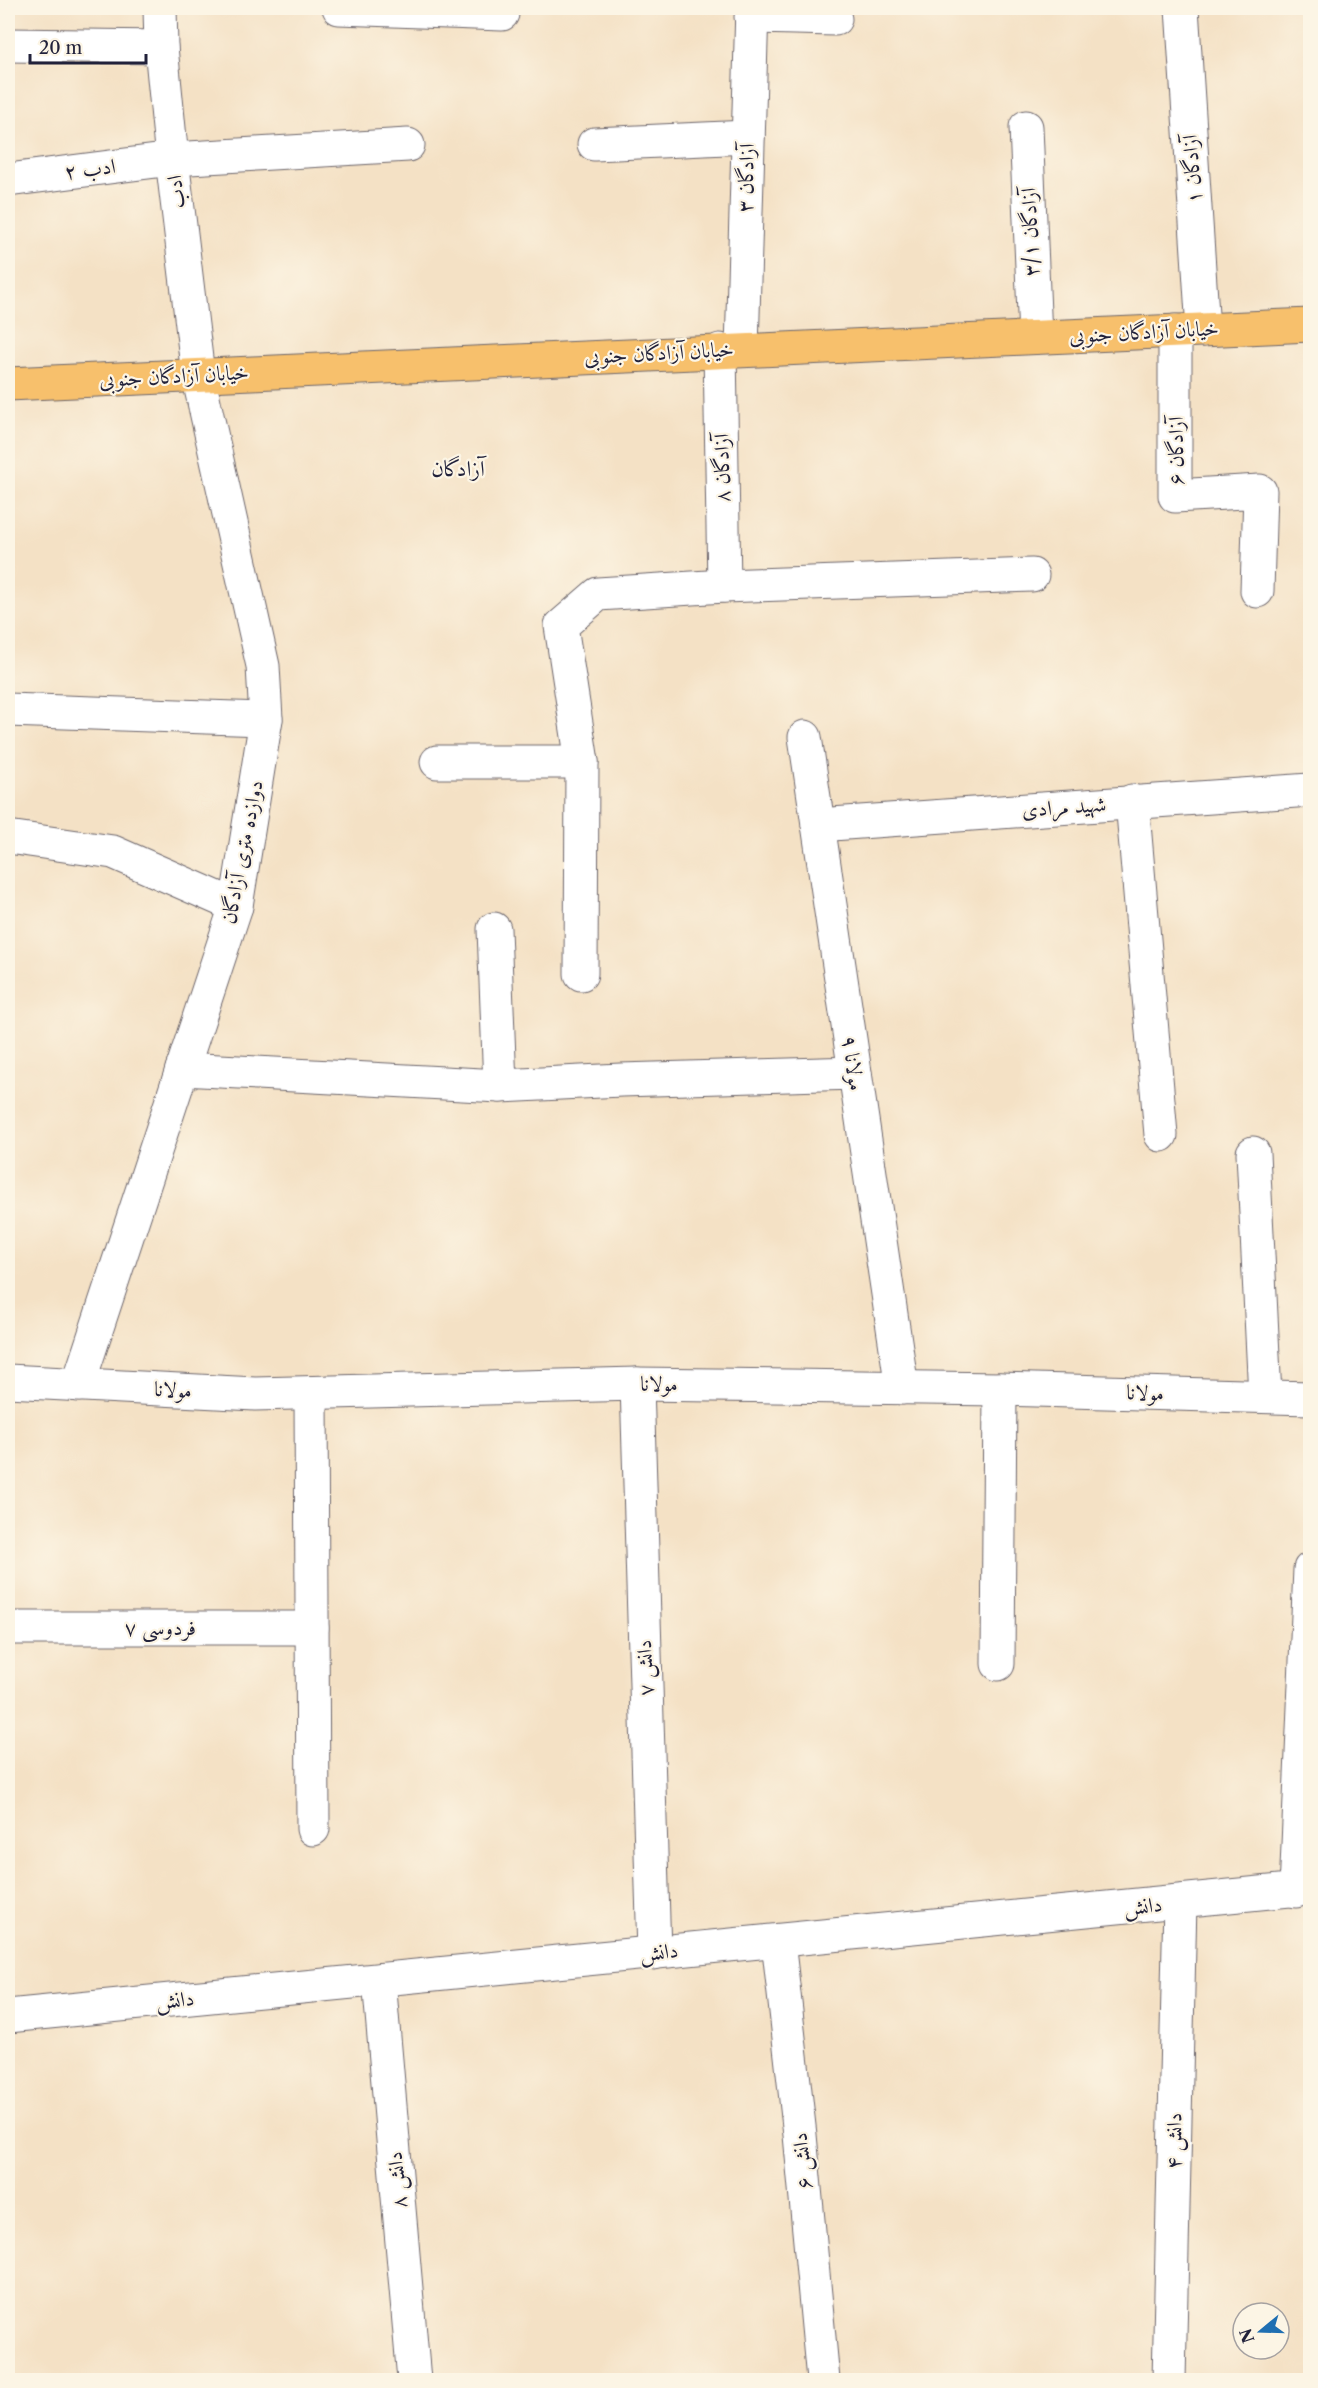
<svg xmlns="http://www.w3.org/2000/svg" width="1318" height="2388" font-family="'Libre Caslon Text',Amiri,serif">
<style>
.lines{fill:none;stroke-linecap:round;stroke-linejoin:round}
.minor-casing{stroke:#6c656b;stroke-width:35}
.major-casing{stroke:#6c656b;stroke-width:35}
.minor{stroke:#fff;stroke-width:33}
.major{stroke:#f7c06c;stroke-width:33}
.labels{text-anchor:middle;stroke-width:4.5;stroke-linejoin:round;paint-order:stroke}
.street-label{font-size:21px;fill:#22223b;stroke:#fcf5e5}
.neighbourhood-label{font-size:22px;fill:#22223b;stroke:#fcf5e5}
</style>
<rect width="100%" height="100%" fill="#fcf5e5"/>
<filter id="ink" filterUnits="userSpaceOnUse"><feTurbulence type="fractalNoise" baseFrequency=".0167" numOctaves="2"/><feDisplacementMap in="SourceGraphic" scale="12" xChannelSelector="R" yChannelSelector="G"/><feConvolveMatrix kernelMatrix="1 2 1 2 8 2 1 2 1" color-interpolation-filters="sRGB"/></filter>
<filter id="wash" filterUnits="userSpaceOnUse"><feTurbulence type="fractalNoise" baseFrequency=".008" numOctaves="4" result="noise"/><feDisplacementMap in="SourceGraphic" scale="24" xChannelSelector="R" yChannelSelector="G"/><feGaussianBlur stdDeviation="1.35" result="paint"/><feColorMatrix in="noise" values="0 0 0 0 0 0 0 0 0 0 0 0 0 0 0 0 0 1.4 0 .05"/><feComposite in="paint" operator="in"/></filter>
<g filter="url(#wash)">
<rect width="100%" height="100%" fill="#f4e1c5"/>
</g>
<g filter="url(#ink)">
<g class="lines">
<g class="minor-casing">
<g id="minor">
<path d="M339 8 502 14"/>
<path d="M1182 8 1203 330"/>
<path d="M751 17 835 19"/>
<path d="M8 45 161 47"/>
<path d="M1026 127 1035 337"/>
<path d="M594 144 748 137"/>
<path d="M8 180 172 159 408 145"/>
<path d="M1175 331V496L1260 491 1257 591"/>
<path d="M742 349 752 8"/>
<path d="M720 350 724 586"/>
<path d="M8 710 266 719"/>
<path d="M805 737 902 1388"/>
<path d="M437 762H582"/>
<path d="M1132 801 1161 1135"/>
<path d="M818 825 1310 790"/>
<path d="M8 837 113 852 236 906"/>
<path d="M494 929 500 1086 621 1080 855 1073"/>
<path d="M581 974 582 762 561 626 598 594 724 586 1032 575"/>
<path d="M182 1069 500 1086"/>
<path d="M1253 1153 1265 1396"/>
<path d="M8 1381 255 1394 637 1384 1000 1389 1310 1398"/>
<path d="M637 1384 654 1953"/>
<path d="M78 1385 236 906 266 719 263 666 198 375 172 159 161 47 160 8"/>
<path d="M311 1393 313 1829"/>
<path d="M8 1628H312"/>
<path d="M998 1664 1000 1389"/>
<path d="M1296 1891 1310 1569"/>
<path d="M778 1941 800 2135 823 2380"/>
<path d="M379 1980 414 2380"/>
<path d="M8 2016 1310 1888"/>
<path d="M1169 2380 1180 1902"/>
</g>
</g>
<g class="major-casing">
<path id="major" d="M8 384 1310 325"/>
</g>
<use href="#minor" class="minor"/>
<use href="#major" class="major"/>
</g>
</g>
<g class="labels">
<g class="street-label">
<text transform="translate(90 169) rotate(-7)" y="7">ادب ۲</text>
<text transform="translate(1192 169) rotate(-94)" y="7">آزادگان ۱</text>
<text transform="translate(746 178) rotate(-88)" y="7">آزادگان ۳</text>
<text transform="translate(176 192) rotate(-97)" y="7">ادب</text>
<text transform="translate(1030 232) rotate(-92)" y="7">آزادگان ۳/۱</text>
<text transform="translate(1144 332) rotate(-3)" y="7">خیابان آزادگان جنوبی</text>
<text transform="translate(659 353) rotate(-3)" y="7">خیابان آزادگان جنوبی</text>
<text transform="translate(174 376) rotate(-3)" y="7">خیابان آزادگان جنوبی</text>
<text transform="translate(1176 451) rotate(-90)" y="7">آزادگان ۶</text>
<text transform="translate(722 468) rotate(-91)" y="7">آزادگان ۸</text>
<text transform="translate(1064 807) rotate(-4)" y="7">شهید مرادی</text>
<text transform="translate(242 852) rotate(-79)" y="7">دوازده متری آزادگان</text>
<text transform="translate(853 1063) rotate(82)" y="7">مولانا ۹</text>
<text transform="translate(659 1384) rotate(1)" y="7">مولانا</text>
<text transform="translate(173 1390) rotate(3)" y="7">مولانا</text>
<text transform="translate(1145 1393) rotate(2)" y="7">مولانا</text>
<text x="160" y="1635">فردوسی ۷</text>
<text transform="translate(645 1668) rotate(-92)" y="7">دانش ۷</text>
<text transform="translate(1143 1906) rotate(-6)" y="7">دانش</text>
<text transform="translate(659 1952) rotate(-6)" y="7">دانش</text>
<text transform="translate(175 2000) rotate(-6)" y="7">دانش</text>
<text transform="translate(1174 2141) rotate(-89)" y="7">دانش ۴</text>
<text transform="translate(802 2161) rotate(-95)" y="7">دانش ۶</text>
<text transform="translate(397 2180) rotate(-95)" y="7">دانش ۸</text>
</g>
<g class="neighbourhood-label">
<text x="458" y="476">آزادگان</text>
</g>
</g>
<rect width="1318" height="2388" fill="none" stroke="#fcf5e5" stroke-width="30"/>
<g transform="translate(1261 2331) rotate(251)"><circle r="28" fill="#fcf5e5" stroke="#a5a1a1" stroke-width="1.5"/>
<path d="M0-4.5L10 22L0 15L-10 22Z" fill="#1f6fb2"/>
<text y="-9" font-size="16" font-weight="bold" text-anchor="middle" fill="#22223b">N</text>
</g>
<path d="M30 54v9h116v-9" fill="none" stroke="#22223b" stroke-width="3"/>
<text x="39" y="54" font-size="18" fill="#22223b" stroke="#fcf5e5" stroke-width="4.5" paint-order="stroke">20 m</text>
</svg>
